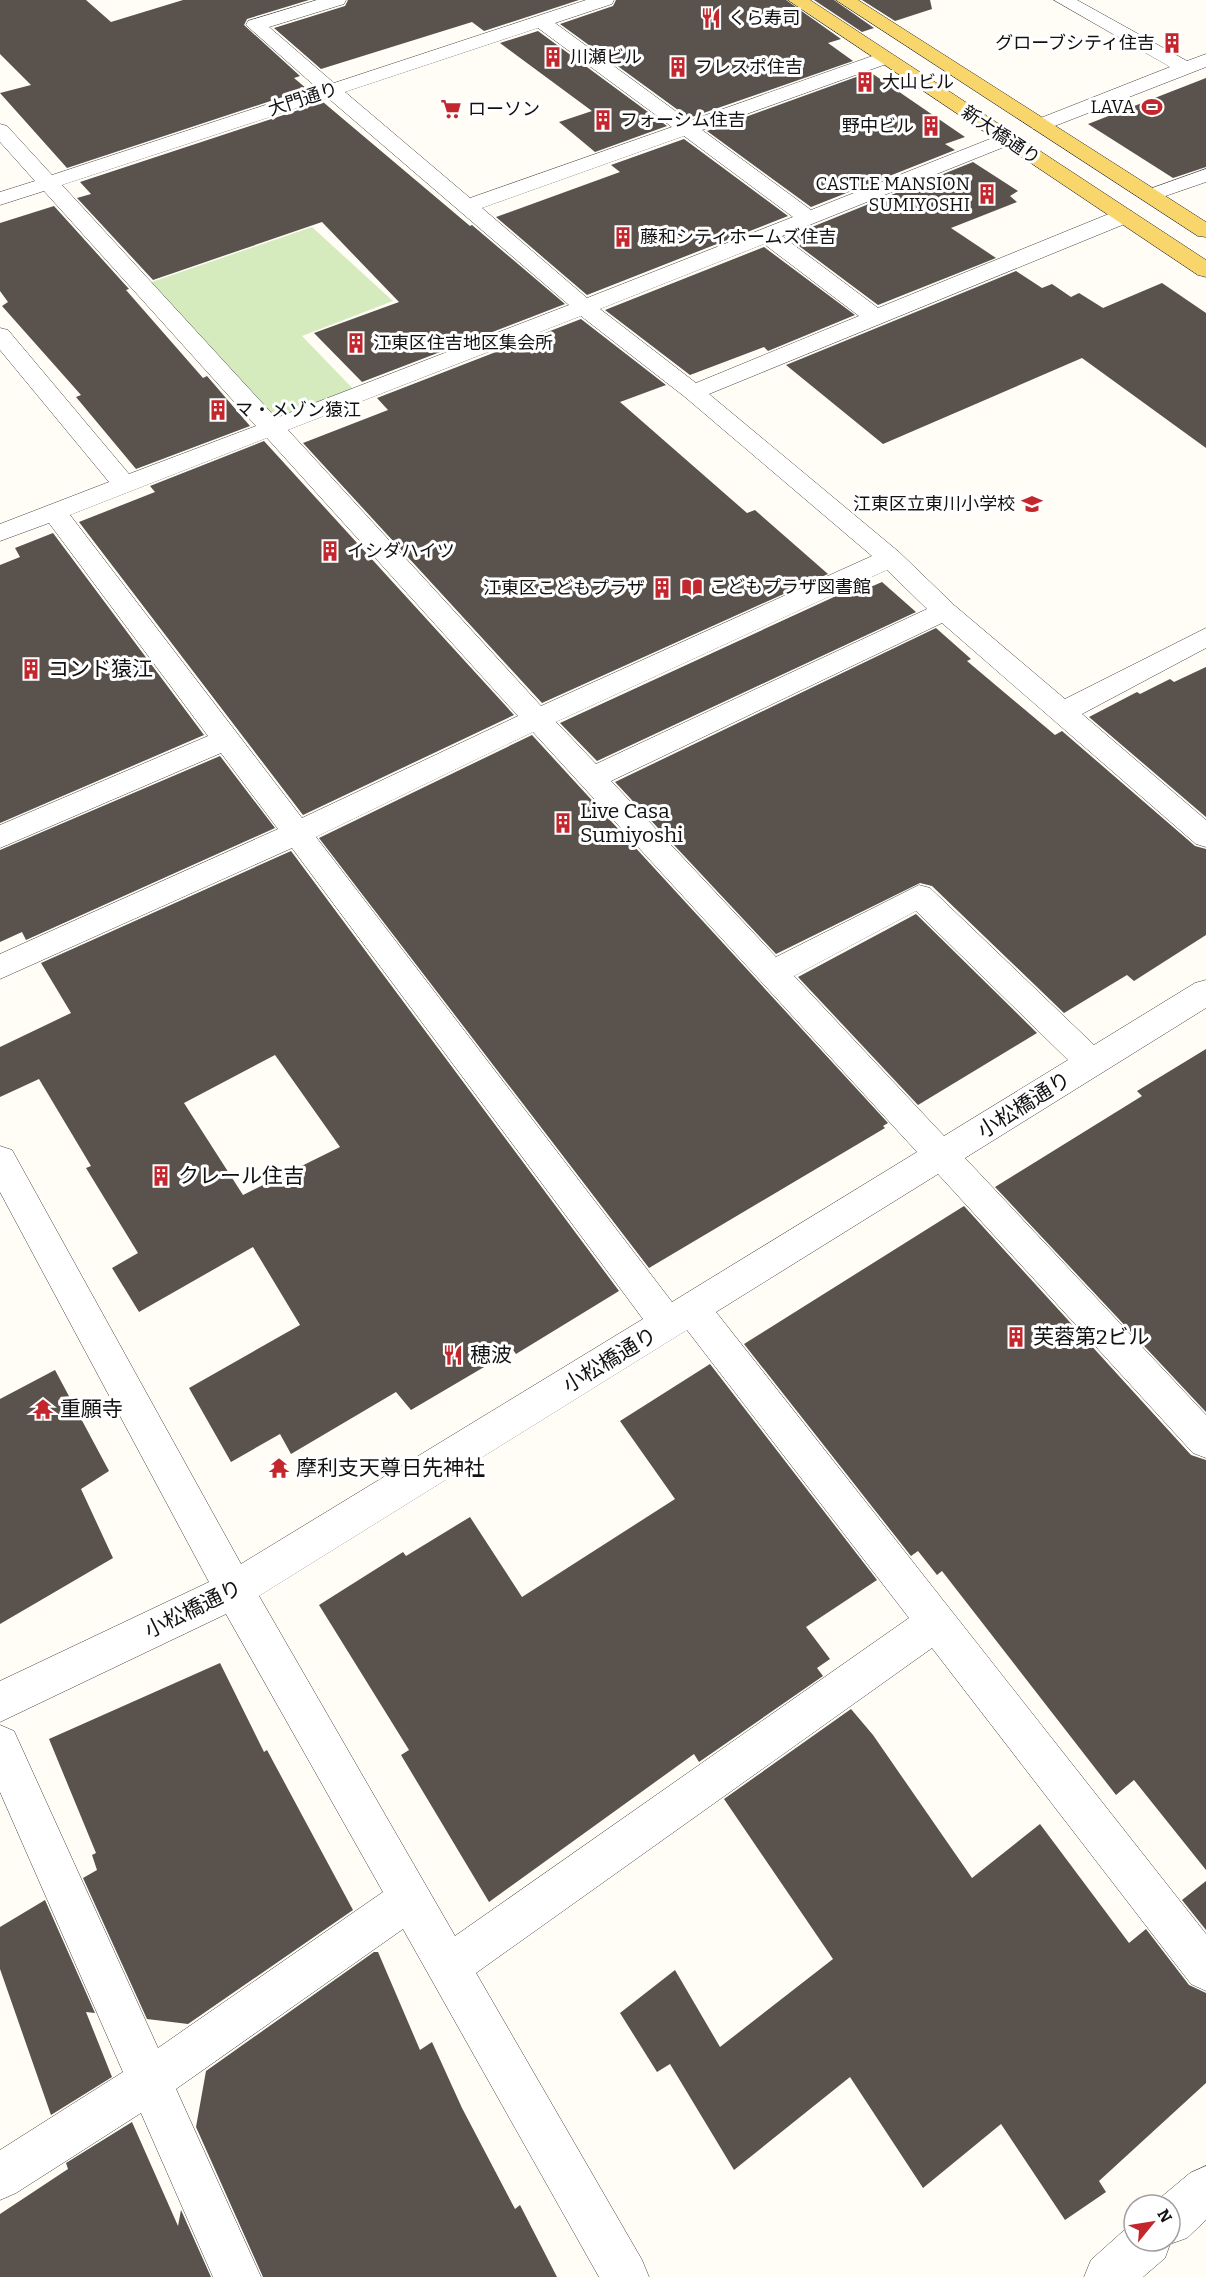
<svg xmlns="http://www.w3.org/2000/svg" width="1206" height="2277" font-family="Bitter,'Noto Sans JP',serif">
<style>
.green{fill:#d5ebbd}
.building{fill:#5a524d;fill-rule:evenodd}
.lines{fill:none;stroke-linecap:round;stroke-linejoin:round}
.minor-casing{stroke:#444;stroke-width:1}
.major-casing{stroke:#222;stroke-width:1}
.minor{fill:#fff;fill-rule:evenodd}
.major{fill:#f9d66b;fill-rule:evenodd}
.labels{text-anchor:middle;stroke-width:6;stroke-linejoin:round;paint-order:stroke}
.far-poi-label{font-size:18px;fill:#111;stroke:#fff;text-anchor:start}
.far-street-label{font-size:18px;fill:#111;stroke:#fff}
.poi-label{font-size:21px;fill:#111;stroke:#fff;text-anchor:start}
.street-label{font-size:21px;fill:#111;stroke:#fff}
</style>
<rect width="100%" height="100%" fill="#fffdf5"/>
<path class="green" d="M312 227 393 301 302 336 358 394 272 426 143 285Z"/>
<g class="building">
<path d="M0 0H86L111 22 183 0H309L247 19 244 25 300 76 294 78 307 89 67 168 0 93 31 85 0 54Z"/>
<path d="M348 0H579L484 31 472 22 321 69 274 28 345 6Z"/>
<path d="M616 0H786L841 39 828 43 853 61 689 118 560 24 613 6Z"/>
<path d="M814 0H834L874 28 862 32Z"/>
<path d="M862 0H930L932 9 895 21Z"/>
<path d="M538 31 667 126 595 152 559 122 592 111 500 43Z"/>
<path d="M870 72 965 137 945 144 955 150 811 207 707 131Z"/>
<path d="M1206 78V167L1173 178 1088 124Z"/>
<path d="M323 102 470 226 472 225 565 304 362 382 314 333 399 302 322 222 153 280 77 198 91 194 80 182Z"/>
<path d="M684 139 788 216 587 295 496 217 620 172 611 165Z"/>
<path d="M973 162 1018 191 1010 196 1017 202 951 228 996 258 878 305 787 237Z"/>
<path d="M54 206 129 289 126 290 203 378 207 376 250 426 136 469 76 397 81 395 2 306 8 302 0 291V223Z"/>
<path d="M764 247 855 315 768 351 764 347 690 375 605 310Z"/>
<path d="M1016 271 1042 288 1052 284 1071 297 1079 293 1103 308 1162 283 1206 313V448L1082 358 883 444 786 365Z"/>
<path d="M581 319 666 385 620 402 747 513 755 510 828 574 542 703 303 443 388 410 377 398Z"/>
<path d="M264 441 514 715 303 815 79 522 155 492 150 486Z"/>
<path d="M53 533 204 735 0 823V565L20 557 15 548Z"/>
<path d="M882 582 916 612 597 761 560 723 847 591 852 595Z"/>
<path d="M936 628 971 659 967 661 1055 735 1062 731 1195 846 1206 849V935L1134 981 1127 975 1064 1013 932 886 920 883 776 954 615 782Z"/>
<path d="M1206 667V817L1089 717 1137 692 1140 694 1170 679 1174 682Z"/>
<path d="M532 735 888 1123 883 1126 885 1128 649 1268 319 838Z"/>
<path d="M220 756 275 828 26 940 22 932 0 942V850Z"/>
<path d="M291 851 619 1291 516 1354 513 1350 411 1410 396 1392 291 1454 280 1434 231 1462 189 1388 300 1325 253 1247 139 1312 112 1268 138 1253 86 1168 91 1166 39 1079 0 1097V1047L71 1013 41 963ZM275 1055 340 1147 243 1195 184 1103Z"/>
<path d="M916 914 1037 1033 918 1105 798 977Z"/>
<path d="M1206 1049V1412L995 1187 1142 1096 1137 1091Z"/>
<path d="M964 1206 1191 1455 1206 1460V1870L1134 1780 1116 1795 942 1571 937 1575 918 1551 911 1556 744 1344Z"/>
<path d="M710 1364 877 1580 806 1627 830 1659 817 1668 823 1676 699 1762 694 1754 489 1902 401 1755 409 1750 319 1605 403 1552 406 1556 470 1517 522 1597 675 1499 620 1421Z"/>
<path d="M55 1370 109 1471 81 1489 113 1558 0 1624V1399Z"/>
<path d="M220 1663 264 1752 267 1750 353 1910 188 2024 147 2019 83 1878 97 1870 92 1855 96 1853 49 1739Z"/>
<path d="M851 1709 873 1735 972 1878 1040 1824 1129 1943 1146 1929 1189 1985 1206 1993V2083L1099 2181 1106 2192 1065 2220 1001 2124 923 2188 850 2077 734 2170 670 2064 657 2072 620 2013 675 1970 720 2047 833 1959 724 1799Z"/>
<path d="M1206 1881V1930L1182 1900Z"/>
<path d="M45 1900 95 2013 86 2012 112 2077 51 2115 0 1969V1927Z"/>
<path d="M374 1952H378L420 2050 432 2042 462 2108 515 2209 520 2205 557 2277H263L196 2127 206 2071Z"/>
<path d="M132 2122 178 2226 181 2210 211 2277H0V2214L68 2169 66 2163Z"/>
</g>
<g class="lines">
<g class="minor-casing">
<g id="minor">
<path d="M317 0H346L344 4 269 27 334 83 586 0H614L612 4 555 23 689 121 878 54H892L895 58 892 62 702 130 811 210 1000 135H1014L1017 139 1014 143 782 236 878 308 1116 211H1132L1135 216 1132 221 709 394 899 552 954 605 1065 699 1206 628V648L1082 714 1206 820V847L1196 844 942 623 611 781 776 957 919 885 930 888 1094 1045 1195 983 1206 980V1008L965 1158 1206 1415V1458L1193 1453 938 1174 716 1312 1206 1934V1991L1191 1984 932 1648 476 1973 642 2260 649 2277H599L403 1929 176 2089 261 2277H213L141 2113 16 2193 0 2200V2150L123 2072 0 1792V1725L14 1731 158 2048 383 1892 226 1614 0 1722V1681L209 1582 0 1192V1146L12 1150 241 1564 643 1319 292 848 0 979V954L278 829 221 753 0 848V825L208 736 49 523 0 541V524L109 482 0 350V328L8 330 129 474 256 426 44 191 0 205V192L35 181 0 142V124L7 126 52 175 317 88 246 25 248 21ZM538 28 672 127 470 198 345 92ZM328 98 569 305 276 418 62 185ZM684 136 793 217 587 298 482 208ZM764 244 859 316 696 383 600 309ZM581 316 685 397 872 556 541 706 288 430ZM267 438 518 716 302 818 70 515ZM887 570 927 609 596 764 556 722ZM533 732 917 1152 672 1302 316 837ZM916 911 1068 1060 944 1136 794 976ZM687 1330 909 1618 455 1936 259 1596Z"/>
<path d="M1054 0H1077L1187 61 1206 54V67L1047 129H1033L1030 125 1033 121 1170 67Z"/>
<path d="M1206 169V182L1151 201 1144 199 1140 195 1144 191Z"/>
<path d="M1206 2166V2220L1187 2238 1170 2244 1165 2258 1143 2277H1084L1091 2260 1131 2224 1134 2223V2241H1170V2205L1153 2204 1190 2173Z"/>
</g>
</g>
<g class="major-casing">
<g id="major">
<path d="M788 0H810L1206 260V277L1198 275Z"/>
<path d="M836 0H858L1206 222V237L1198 236Z"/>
</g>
</g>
<use href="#minor" class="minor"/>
<use href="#major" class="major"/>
</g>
<defs>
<g id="restaurant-bare" transform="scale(1.62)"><path d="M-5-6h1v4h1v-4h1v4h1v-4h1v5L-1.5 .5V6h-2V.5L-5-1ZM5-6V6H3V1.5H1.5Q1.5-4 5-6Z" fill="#c4262e" stroke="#fff" stroke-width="2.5" paint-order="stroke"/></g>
<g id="building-bare" transform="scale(1.62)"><path d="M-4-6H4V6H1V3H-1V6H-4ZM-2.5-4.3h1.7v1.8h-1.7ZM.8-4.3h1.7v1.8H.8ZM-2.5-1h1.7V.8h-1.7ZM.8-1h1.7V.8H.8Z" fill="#c4262e" stroke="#fff" stroke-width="2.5" paint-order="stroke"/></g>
<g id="stadium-bare" transform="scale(1.62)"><path d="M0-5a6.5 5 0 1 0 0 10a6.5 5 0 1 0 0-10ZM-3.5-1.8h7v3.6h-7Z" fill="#c4262e" stroke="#fff" stroke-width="2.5" paint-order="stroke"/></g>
<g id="supermarket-bare" transform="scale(1.62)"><path d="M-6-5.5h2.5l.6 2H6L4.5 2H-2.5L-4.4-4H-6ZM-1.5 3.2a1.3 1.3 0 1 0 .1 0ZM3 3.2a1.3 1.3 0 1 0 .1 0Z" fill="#c4262e" stroke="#fff" stroke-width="2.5" paint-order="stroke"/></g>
<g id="school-bare" transform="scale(1.62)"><path d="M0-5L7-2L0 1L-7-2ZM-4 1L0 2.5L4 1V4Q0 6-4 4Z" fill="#c4262e" stroke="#fff" stroke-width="2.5" paint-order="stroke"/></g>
<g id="library-bare" transform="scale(1.62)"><path d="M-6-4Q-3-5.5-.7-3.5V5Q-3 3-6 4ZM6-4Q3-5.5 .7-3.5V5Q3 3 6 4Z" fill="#c4262e" stroke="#fff" stroke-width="2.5" paint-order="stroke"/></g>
<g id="temple-bare" transform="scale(1.62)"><path d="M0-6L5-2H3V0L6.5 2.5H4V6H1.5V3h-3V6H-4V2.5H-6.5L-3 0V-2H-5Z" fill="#c4262e" stroke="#fff" stroke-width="2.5" paint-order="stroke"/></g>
</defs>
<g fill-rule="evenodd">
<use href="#restaurant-bare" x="711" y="18"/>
<use href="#building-bare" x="1172" y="43"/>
<use href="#building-bare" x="553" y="57"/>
<use href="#building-bare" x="678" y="67"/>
<use href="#building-bare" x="865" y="82"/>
<use href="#stadium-bare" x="1152" y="107"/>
<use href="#supermarket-bare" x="451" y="109"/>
<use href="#building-bare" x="603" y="120"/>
<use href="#building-bare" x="931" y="126"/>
<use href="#building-bare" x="987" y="194"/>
<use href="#building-bare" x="623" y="237"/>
<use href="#building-bare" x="356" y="343"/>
<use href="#building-bare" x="218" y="410"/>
<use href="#school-bare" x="1032" y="504"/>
<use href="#building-bare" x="330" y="551"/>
<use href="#library-bare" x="692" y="587"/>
<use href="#building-bare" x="662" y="588"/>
<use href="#building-bare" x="31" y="669"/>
<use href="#building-bare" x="563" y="823"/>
<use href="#building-bare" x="161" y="1176"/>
<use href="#building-bare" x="1016" y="1337"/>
<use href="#restaurant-bare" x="453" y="1355"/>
<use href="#temple-bare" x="43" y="1409"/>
<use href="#temple-bare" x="279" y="1468"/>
</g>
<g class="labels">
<g class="far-poi-label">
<text x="728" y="24">くら寿司</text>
<text x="1155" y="49" text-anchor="end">グローブシティ住吉</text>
<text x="570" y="63">川瀬ビル</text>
<text x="695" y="73">フレスポ住吉</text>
<text x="882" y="88">大山ビル</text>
<text x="1135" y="113" text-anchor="end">LAVA</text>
<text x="468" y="115">ローソン</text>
<text x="620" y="126">フォーシム住吉</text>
<text x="914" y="132" text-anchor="end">野中ビル</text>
<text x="970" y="190" text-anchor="end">CASTLE MANSION<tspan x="970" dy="21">SUMIYOSHI</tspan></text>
<text x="640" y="243">藤和シティホームズ住吉</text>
<text x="373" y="349">江東区住吉地区集会所</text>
<text x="235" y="416">マ・メゾン猿江</text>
<text x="1015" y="510" text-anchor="end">江東区立東川小学校</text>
<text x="347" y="557">イシダハイツ</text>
<text x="709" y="593">こどもプラザ図書館</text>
<text x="645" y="594" text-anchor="end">江東区こどもプラザ</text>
</g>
<g class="far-street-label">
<text transform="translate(303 99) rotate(-18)" y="6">大門通り</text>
<text transform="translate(1001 135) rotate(34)" y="6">新大橋通り</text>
</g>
<g class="poi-label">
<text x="48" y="676">コンド猿江</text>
<text x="580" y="818">Live Casa<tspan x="580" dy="24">Sumiyoshi</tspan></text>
<text x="178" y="1183">クレール住吉</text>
<text x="1033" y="1344">芙蓉第2ビル</text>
<text x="470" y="1362">穂波</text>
<text x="60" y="1416">重願寺</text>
<text x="296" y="1475">摩利支天尊日先神社</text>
</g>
<g class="street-label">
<text transform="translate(1024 1105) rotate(-32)" y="7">小松橋通り</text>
<text transform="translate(610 1360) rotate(-31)" y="7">小松橋通り</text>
<text transform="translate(193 1609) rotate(-26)" y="7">小松橋通り</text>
</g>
</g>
<g transform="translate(1152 2223) rotate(60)"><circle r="28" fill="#ffffff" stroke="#a0a0a0" stroke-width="1.5"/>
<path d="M0-4.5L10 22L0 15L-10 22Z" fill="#c4262e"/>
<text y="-9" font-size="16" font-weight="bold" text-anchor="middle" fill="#111111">N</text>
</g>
</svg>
